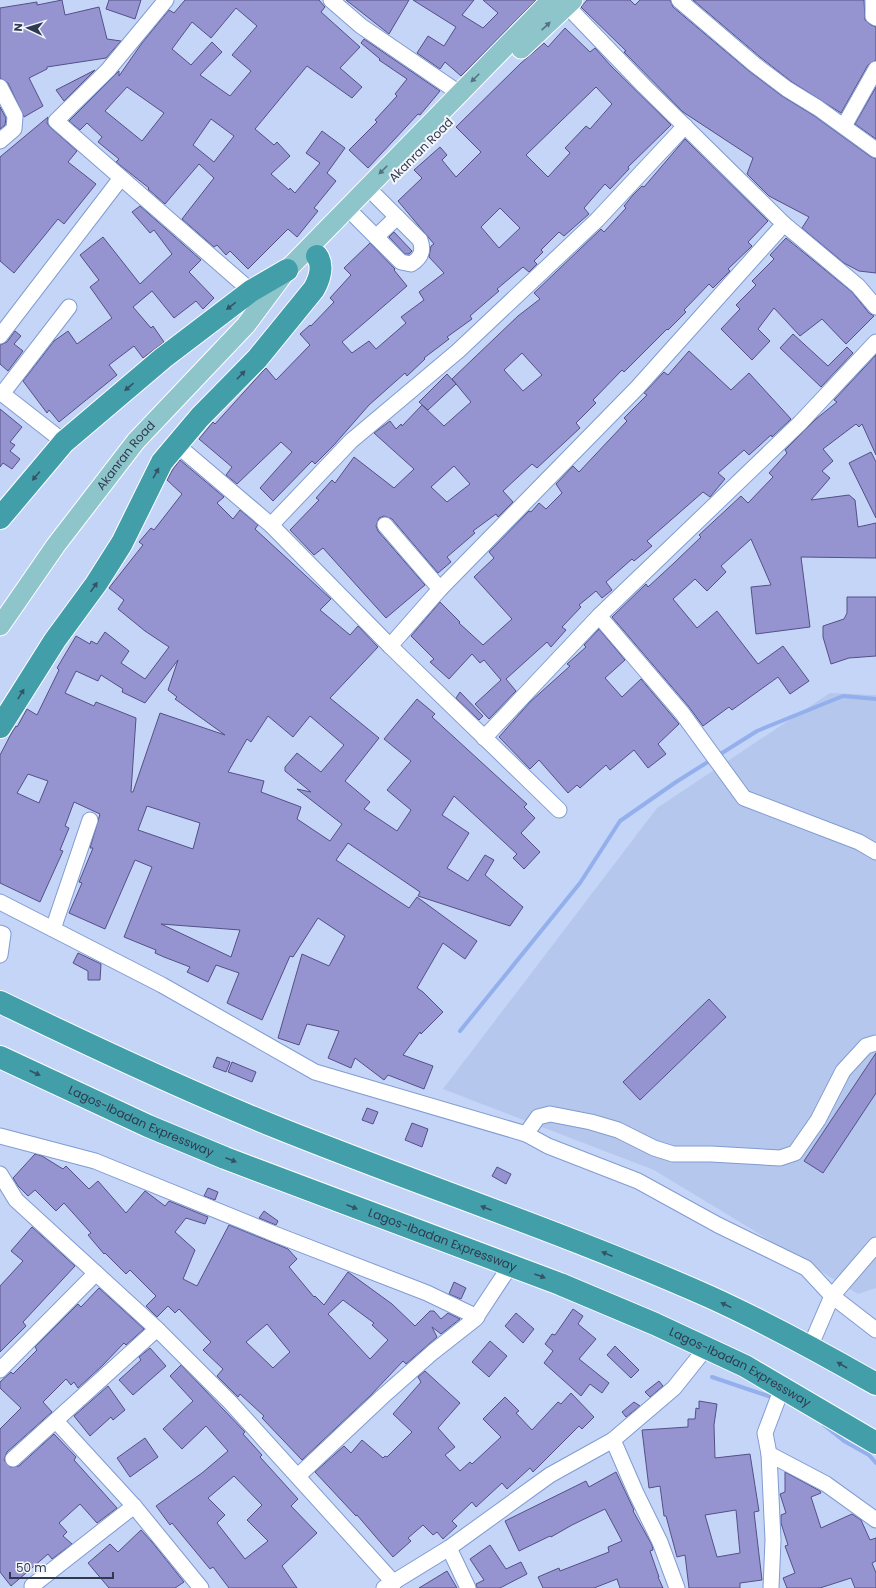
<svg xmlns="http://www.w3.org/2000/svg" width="876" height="1588" font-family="Poppins,sans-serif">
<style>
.built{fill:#b5c7ed}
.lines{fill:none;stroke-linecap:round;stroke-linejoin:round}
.stream{stroke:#93b0ed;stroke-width:4}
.building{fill:#9694d0;stroke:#545087;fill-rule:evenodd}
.minor-casing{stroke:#819bd2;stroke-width:17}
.major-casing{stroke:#fff;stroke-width:21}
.highway-casing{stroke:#fff;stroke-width:24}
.minor{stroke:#fff;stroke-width:15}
.major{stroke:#8ec5cb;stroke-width:19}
.highway{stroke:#429fa9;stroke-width:22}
.oneway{fill:#557282}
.oneway2{fill:#345367}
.labels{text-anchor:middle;stroke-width:4;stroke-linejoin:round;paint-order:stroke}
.street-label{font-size:12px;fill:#2f3a51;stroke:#f3f6fc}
</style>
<rect width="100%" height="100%" fill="#c4d5f8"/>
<path class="built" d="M830 693 876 695V1288L858 1294 654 1170 443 1089 657 808Z"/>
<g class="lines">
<g class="stream">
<path d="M460 1031 580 883 620 821 676 782 757 731 843 696 876 699"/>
<path d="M712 1377 774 1398"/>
<path d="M824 1425 844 1441 869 1455 876 1463"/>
</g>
</g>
<g class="building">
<path d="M62 0 65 15 99 7 107 39 121 41 106 58 47 67V69L29 78 43 106 24 117 8 83 0 78V8L37 2V5Z"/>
<path d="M109 0H141L135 19 106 9Z"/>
<path d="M185 0H319L325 7 321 12 360 47 340 68 362 87 352 98 307 66 255 129 274 145 277 142 290 156 271 174 289 190 290 188 295 193 320 163 306 153 322 131 345 148 327 173 336 181 314 208 318 211 297 237 288 229 248 269 230 251 226 255 217 245 214 247 182 219 214 178 199 164 165 204 148 189 149 188 116 162 119 159 98 142 102 137 87 123 80 130 69 121 119 71V76L142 43 169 10 174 13ZM236 8 257 26 232 55 251 71 230 96 200 75 222 52 212 42 191 65 172 49 192 22 211 38ZM127 87 164 113 142 141 105 111ZM211 119 234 136 214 162 193 145Z"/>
<path d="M346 0H409L389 34Z"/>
<path d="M413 0H474L462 15 483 28 498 13 483 0H536L461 76 445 62 440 69 417 53 428 36 444 46 456 27Z"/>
<path d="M587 0H630L635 5 640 0H670L673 7 749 71 782 96 813 115 871 157 876 159V273L859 271 844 263 802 228 809 217 769 196 747 174 753 158 683 112 624 52 626 51 581 7Z"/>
<path d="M693 0H864L865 20 871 25 876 27V60L868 65 841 113 792 82 760 57Z"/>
<path d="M565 28 590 52 595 48 611 66 671 125 628 167 629 169 610 189 605 184 584 208 589 214 564 236 559 232 541 250 543 252 534 261 537 264 529 272 523 267 497 289 499 291 470 316 472 319 447 337 449 339 424 358 425 359 407 376 405 373 369 405 334 445 315 464 312 461 273 501 260 488 292 452 281 442 237 484 226 475 232 467 199 439 213 422 215 424 263 371 266 368 276 380 310 345 300 334 310 325 311 326 334 302 330 298 351 275 344 268 370 243 395 269 394 270 407 286 342 342 352 353 369 341 376 349 406 323 401 317 424 300 419 292 444 273 429 257 431 246 434 244 398 201 422 178 414 170 440 147 447 155 442 160 456 177 481 152 456 127 520 64 544 43 548 47ZM596 87 612 104 590 129 586 126 565 148 570 153 548 177 526 155ZM500 208 520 228 499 248 481 227Z"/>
<path d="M364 39 440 91 420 115 418 114 368 168 349 150 377 122 375 120 397 96 395 94 407 79 379 60 380 59 361 43Z"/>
<path d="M95 70 64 101 56 90Z"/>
<path d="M876 87V139L855 124Z"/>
<path d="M0 107 6 118 5 125 0 129Z"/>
<path d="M48 117 47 123 50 127 77 151 68 162 96 184 64 224 58 219 14 273 0 261V157Z"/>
<path d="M685 139 768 221 748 242 752 246 728 269 730 271 713 288 709 284 684 310 686 312 668 330 667 329 624 372 622 370 593 400 596 403 576 423 580 428 537 468 532 464 503 491 513 502 498 517 496 514 473 531 475 533 447 557 451 562 438 573 392 519 384 516 379 518 376 526 378 531 425 585 386 618 323 548 314 555 290 530 319 500 316 498 332 480 335 483 354 457 394 488 414 469 374 433 390 421 396 429 401 424 402 426 422 405 444 426 471 402 452 379 518 316 540 299 534 293 601 229 604 232 626 208 624 206 633 195 642 186 644 187ZM522 353 542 375 523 391 504 370ZM454 466 470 484 447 502 431 487Z"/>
<path d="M140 206 201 260 189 272 214 298 203 309 196 301 174 318 152 291 133 307 151 328 153 326 164 342 143 358 134 346 109 365 117 375 59 422 49 410 47 413 23 381 54 341 68 331 77 344 112 318 90 287 99 280 80 255 103 237 140 284 172 254 154 230 150 233 132 212Z"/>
<path d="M394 232 412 251 409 254H405L389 237Z"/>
<path d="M786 238 852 292 869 313 874 316 846 344 822 319 800 336 774 308 758 329 770 341 752 360 721 329 740 309 736 305 756 285 752 281 774 259 770 255Z"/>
<path d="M15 331 21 336 14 344 23 351 8 371 0 364V345L7 342Z"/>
<path d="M793 334 828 366 847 347 853 353 821 387 780 348Z"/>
<path d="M689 351 731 390 749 373 791 419 772 437 771 435 749 455 744 450 718 473 725 479 710 497 703 492 647 541 652 546 634 561 632 559 606 582 612 590 602 598 596 591 579 605 581 607 562 627 566 630 551 647 547 642 506 679 516 691 489 719 475 704 501 680 484 660 480 663 472 654 449 679 430 662 434 659 411 636 440 602 460 622 459 623 483 645 512 619 474 577 494 558 489 552 529 511 531 512 539 503 546 509 562 493 556 484 573 466 579 472 627 421 624 418 647 395 644 393 664 372 668 375Z"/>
<path d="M876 355V455L862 424 859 427 856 424 823 449 833 461 822 471 830 478 811 500 849 495 855 500 858 527 876 523V558L801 557 810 627 756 634 751 587 771 585 751 539 721 566 726 572 707 591 695 579 673 599 697 628 717 611 758 664 783 646 809 681 790 694 778 677 732 710 729 707 703 726 689 707 612 617 646 584 648 587 674 563 701 537 699 535 741 496 748 503 773 477 769 473 787 453 785 450 816 419 837 402 834 400Z"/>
<path d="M447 374 456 384 428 410 419 402Z"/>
<path d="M0 409 22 427 10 442 15 445 10 451 20 459 12 469 3 463 0 467Z"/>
<path d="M871 452 876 462V518L849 463Z"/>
<path d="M180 460 224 497 217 503 233 519 240 510 258 525 255 529 331 599 320 610 350 635 358 626 378 647 330 698 379 738 345 781 370 802 364 809 397 831 411 810 387 790 411 761 384 739 417 699 435 714 432 717 527 804 524 807 535 818 521 833 540 852 524 869 513 858 517 854 454 796 442 815 469 833 447 868 468 881 485 855 494 860 485 875 523 907 510 926 418 896 420 892 348 843 336 860 409 908 417 897 477 941 465 959 443 943 417 988 423 992 443 1012 421 1034 420 1032 403 1055 433 1066 424 1089 388 1075 384 1080 355 1058 351 1068 328 1058 339 1031 307 1024 299 1045 278 1038 302 954 329 966 345 936 318 918 293 957 290 956 262 1020 227 1003 239 973 216 965 208 982 187 972 190 967 164 957 155 953 156 950 124 937 152 867 135 860 105 929 69 913 82 883 79 882 93 848H90L100 814 74 802 65 826 69 828 60 850 63 851 40 902 0 883V755L11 734 16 726 17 727 27 709 37 715 59 670 57 668 76 636 90 644 91 641 97 644 105 632 129 651 121 663 145 679 169 647 145 631 118 609 124 600 109 588 143 545 139 542 151 528 154 530 182 494 167 480 173 469ZM178 660 168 690 177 697 175 699 225 735 160 713 133 792H131L136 718 96 702 94 706 65 693 76 671 98 681 101 675 123 689 122 692 145 703ZM268 716 293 737 310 716 344 745 321 772 297 753 285 767V771L311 792 297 789 342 824 330 841 297 819 301 807 261 792 264 781 228 772 247 739 251 742ZM28 774 48 781 39 803 17 793ZM147 806 200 823 193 849 138 830ZM161 924 240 930 231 957Z"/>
<path d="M847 597H876V656L849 658 831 664 823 637V626L844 619 847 613Z"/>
<path d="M599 629 625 660 605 678 622 697 641 679 679 724 658 744 666 754 648 768 634 750 610 770 606 765 580 788 577 785 568 793 539 760 530 769 499 737 530 702 570 666 567 664 586 647 584 645Z"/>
<path d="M460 692 483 716 479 720 456 698Z"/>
<path d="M78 953 101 964 100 980H88V971L73 963Z"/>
<path d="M709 999 726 1017 640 1100 623 1082Z"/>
<path d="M876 1053V1093L823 1173 804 1161Z"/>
<path d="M217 1057 230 1062 226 1072 213 1067Z"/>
<path d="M232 1062 256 1072 252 1082 228 1072Z"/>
<path d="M367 1108 378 1112 373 1124 362 1120Z"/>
<path d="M412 1123 428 1129 422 1147 405 1140Z"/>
<path d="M35 1154 42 1156 63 1169 66 1166 89 1189 98 1181 126 1213 145 1191 165 1206 169 1201 208 1217 205 1224 186 1218 175 1232 195 1250 183 1279 197 1286 229 1225 288 1249 297 1259 289 1267 314 1297 315 1296 324 1305 348 1272 392 1304 415 1326 430 1311H434L441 1319 448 1313 460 1319 441 1334 432 1327 437 1337 406 1364 403 1361 370 1396 302 1460 262 1418 264 1416 240 1394 238 1397 217 1376 223 1369 203 1350 211 1342 179 1309 175 1313 168 1306 157 1317 146 1306 156 1296 130 1270 126 1274 105 1253 104 1254 88 1235 91 1233 64 1203 56 1211 35 1190 28 1196 18 1186 13 1178ZM343 1300 374 1323 372 1325 388 1340 370 1359 328 1314ZM267 1324 290 1352 273 1368 246 1342Z"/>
<path d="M497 1167 511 1174 506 1184 492 1176Z"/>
<path d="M208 1188 218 1192 215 1200 204 1196Z"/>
<path d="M264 1211 278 1221 276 1225 259 1218Z"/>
<path d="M32 1227 75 1266 23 1322 26 1326 0 1352V1286L23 1261 11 1251Z"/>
<path d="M454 1282 466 1288 461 1299 449 1294Z"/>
<path d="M99 1288 144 1329 126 1345 124 1343 102 1366 78 1388 74 1382 71 1385 66 1379 43 1402 52 1412 7 1452 4 1460 10 1467 19 1466 54 1434 76 1457 74 1460 117 1508 97 1523 80 1504 59 1523 67 1532 63 1536 72 1544 52 1559 48 1554 11 1586 0 1572V1429L21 1408 0 1388V1382L11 1372 13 1374 37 1350 35 1347 78 1304 81 1307Z"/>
<path d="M573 1309 583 1316 578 1324 596 1339 579 1359 609 1383 602 1393 590 1384 581 1396 544 1363 553 1351 545 1344 552 1334 555 1335Z"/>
<path d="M516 1313 534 1329 523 1343 505 1326Z"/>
<path d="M490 1341 507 1356 489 1377 472 1362Z"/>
<path d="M615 1346 639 1370 631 1378 607 1355Z"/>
<path d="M150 1348 166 1366 133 1395 119 1380 141 1360 139 1357Z"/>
<path d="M181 1365 245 1432 243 1434 262 1455 260 1457 298 1499 291 1506 317 1533 282 1566 297 1588H229L213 1567 210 1569 172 1523 170 1525 156 1506 202 1473 228 1451 206 1426 182 1449 163 1429 193 1401 170 1376ZM234 1476 262 1505 247 1520 268 1541 245 1559 217 1523 225 1515 208 1498Z"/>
<path d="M425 1371 460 1403 438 1428 455 1447 445 1455 460 1471 470 1462 472 1464 501 1437 483 1419 505 1397 519 1411 516 1413 532 1430 558 1402 561 1404 571 1393 594 1417 582 1429 579 1426 533 1472 530 1468 507 1489 502 1483 476 1507 472 1502 452 1521 457 1526 443 1539 437 1532 433 1535 423 1525 408 1538 411 1541 393 1557 357 1515 356 1516 315 1472 344 1446 351 1453 362 1440 383 1458 385 1456 387 1457 412 1432 393 1414 421 1382 418 1377Z"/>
<path d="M659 1381 663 1386 650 1397 645 1392Z"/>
<path d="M108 1386 125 1410 113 1420 111 1417 90 1436 74 1416Z"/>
<path d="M699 1401 717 1404 714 1425 715 1458 750 1454 759 1511 754 1512 762 1580 740 1583V1588H689L685 1555 677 1557 666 1516H664L660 1486 649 1488 642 1430 688 1427V1419H695L696 1408 699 1409ZM736 1510 740 1553 717 1557 705 1515Z"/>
<path d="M634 1402 640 1406 626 1417 622 1412Z"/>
<path d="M145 1438 158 1457 130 1477 117 1458Z"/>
<path d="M616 1472 634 1510 633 1511 652 1545 653 1550 650 1551 659 1577H658L663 1588H620L617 1579 594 1588H543L538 1577 559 1568 560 1571 609 1552 608 1547 622 1541 605 1509 572 1525 551 1537 550 1536 519 1551 505 1521 586 1481 589 1487Z"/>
<path d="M785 1472 820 1491 821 1493 811 1497 821 1528 852 1514 861 1520 870 1540 876 1538V1561L872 1563 876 1573V1588H855L851 1578 820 1588H787L783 1578 795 1573 785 1546 788 1545 781 1523V1515L786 1513 780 1494 785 1492Z"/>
<path d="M141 1530 152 1542 184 1582 175 1588H109L88 1563 110 1544 118 1552Z"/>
<path d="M490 1545 506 1569 521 1562 527 1574 500 1588H477L476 1584 484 1580 470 1559Z"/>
<path d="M447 1571 457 1588H419Z"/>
</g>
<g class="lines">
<g class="minor-casing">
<g id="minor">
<path d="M166 0 108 70 56 121 251 291"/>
<path d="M331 0 361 26 459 93"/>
<path d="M679 0 754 64 787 89 818 108 876 150"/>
<path d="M873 0V16L876 18"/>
<path d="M567 6 644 86 784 224 858 286 876 307"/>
<path d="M0 87 15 116 14 129 0 141"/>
<path d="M844 126 876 69"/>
<path d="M355 216 401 262 411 264C421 258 424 251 420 240L376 196"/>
<path d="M376 237 397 217"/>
<path d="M0 336 121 178"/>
<path d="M0 392 64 442"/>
<path d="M2 394 69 307"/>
<path d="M177 445 271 525 390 646 559 810"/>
<path d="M271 525 351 441 458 351 597 220 685 126"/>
<path d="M385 525 440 589"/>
<path d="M599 616 682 713 744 798 859 842 876 852"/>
<path d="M390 646 440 589 637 388 784 224"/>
<path d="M484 738 599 616 800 423 876 342"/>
<path d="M0 902 162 985 315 1072 526 1134 548 1146 638 1181 718 1225 806 1268 832 1296 876 1330"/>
<path d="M53 929 90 820"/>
<path d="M0 933 3 934 0 955"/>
<path d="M526 1134 538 1117 550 1114 591 1122 618 1130 654 1148 673 1154H711L780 1158 795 1153 818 1120 843 1071 866 1046 876 1043"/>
<path d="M0 1136 95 1161 277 1235 427 1293 477 1317"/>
<path d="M0 1174 16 1200 157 1329 230 1402 394 1583"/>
<path d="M810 1347 832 1296 876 1245"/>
<path d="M0 1370 96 1273"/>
<path d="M782 1388 765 1433 769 1454 826 1484 876 1520"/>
<path d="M56 1421 134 1506 201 1588"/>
<path d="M613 1440 636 1493 660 1542 677 1588"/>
<path d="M769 1454 773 1540 771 1588"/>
<path d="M13 1459 157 1329"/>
<path d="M298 1476 382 1397 433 1352 475 1319 510 1266"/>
<path d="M449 1548 468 1588"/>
<path d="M32 1586 134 1506"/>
<path d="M384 1588 449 1548 550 1475 613 1440 674 1388 706 1348"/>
</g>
</g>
<g class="major-casing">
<g id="major">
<path d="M521 49 573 0"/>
<path id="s1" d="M0 626 56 545 136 441 246 325 287 270 551 0"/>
</g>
</g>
<g class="highway-casing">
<g id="highway">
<path d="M0 518 64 442 163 358 251 291 287 270"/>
<path d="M0 727 55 640 96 584 122 543 162 462 200 417 257 359 314 289C319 280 324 266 317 256"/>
<path d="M0 1002C91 1046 182 1089 276 1127 420 1185 568 1234 710 1297 767 1323 822 1353 876 1384"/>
<path id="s2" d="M0 1057 148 1126 225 1158 560 1284 655 1324 745 1366 876 1443"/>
</g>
</g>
<use href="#minor" class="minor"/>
<use href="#major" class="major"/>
<use href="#highway" class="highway"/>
</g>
<defs><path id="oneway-solid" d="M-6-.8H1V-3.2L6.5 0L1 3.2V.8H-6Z"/></defs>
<g class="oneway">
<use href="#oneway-solid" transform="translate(546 26) rotate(-43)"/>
<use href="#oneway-solid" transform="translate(475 78) rotate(135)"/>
<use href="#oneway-solid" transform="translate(383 170) rotate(135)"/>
</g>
<g class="oneway2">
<use href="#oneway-solid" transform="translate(231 306) rotate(142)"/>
<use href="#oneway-solid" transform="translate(241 375) rotate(-46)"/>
<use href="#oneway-solid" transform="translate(129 387) rotate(139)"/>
<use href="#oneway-solid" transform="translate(156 473) rotate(-61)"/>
<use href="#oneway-solid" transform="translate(36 476) rotate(130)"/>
<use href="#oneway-solid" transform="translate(94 587) rotate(-55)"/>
<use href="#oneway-solid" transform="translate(21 694) rotate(-58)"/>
<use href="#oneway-solid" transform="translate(35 1073) rotate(25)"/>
<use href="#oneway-solid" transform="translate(231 1160) rotate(21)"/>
<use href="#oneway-solid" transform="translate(352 1207) rotate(21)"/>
<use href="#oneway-solid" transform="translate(486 1208) rotate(-159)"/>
<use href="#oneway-solid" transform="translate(607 1254) rotate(-158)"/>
<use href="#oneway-solid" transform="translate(540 1276) rotate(20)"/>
<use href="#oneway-solid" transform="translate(726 1305) rotate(-154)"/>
<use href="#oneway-solid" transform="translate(842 1365) rotate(-150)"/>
</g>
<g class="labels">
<g class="street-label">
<text transform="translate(421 150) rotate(-45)" y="4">Akanran Road</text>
<text dy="4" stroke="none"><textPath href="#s1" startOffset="212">Akanran Road</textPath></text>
<text dy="4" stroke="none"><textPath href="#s2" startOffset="155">Lagos-Ibadan Expressway</textPath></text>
<text dy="4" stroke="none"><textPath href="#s2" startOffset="479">Lagos-Ibadan Expressway</textPath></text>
<text dy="4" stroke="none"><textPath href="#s2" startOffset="803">Lagos-Ibadan Expressway</textPath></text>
</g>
</g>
<g transform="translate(28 28) rotate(274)" stroke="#f3f6fc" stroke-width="3" paint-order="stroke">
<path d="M0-3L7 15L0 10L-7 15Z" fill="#2f3a51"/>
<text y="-6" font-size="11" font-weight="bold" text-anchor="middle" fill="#2f3a51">N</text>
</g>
<path d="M10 1572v6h103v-6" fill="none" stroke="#2f3a51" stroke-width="2"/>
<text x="16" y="1572" font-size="12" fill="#2f3a51" stroke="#f3f6fc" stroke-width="3" paint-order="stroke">50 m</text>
</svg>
